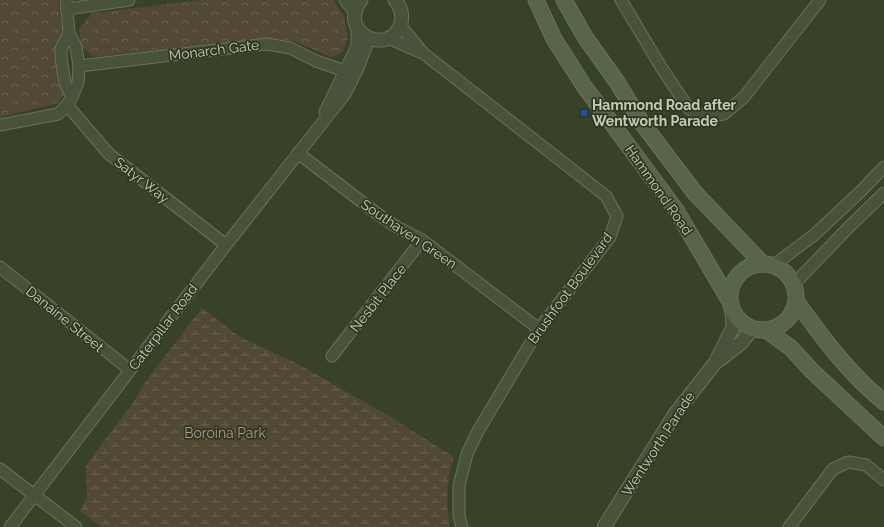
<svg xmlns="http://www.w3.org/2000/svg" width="884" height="527" font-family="Raleway,sans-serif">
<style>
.forest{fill:url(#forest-crowns)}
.wetland{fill:url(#wetland-marsh)}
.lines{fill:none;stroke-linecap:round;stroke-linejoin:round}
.minor-casing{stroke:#69725c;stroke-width:13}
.tertiary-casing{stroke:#69725c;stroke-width:15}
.secondary-casing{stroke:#69725c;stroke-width:17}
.minor{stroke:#49523b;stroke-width:11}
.tertiary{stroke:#49523b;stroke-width:13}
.secondary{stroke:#596549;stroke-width:15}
.transit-dot{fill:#1a4fb4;stroke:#2e3720;stroke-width:1.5}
.labels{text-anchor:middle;stroke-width:3.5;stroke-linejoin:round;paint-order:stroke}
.street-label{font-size:14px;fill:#c4ccb8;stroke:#2e3720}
.poi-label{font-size:14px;font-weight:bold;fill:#c4ccb8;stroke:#2e3720;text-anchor:start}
.park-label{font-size:14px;fill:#b59493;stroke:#2e3720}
</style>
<defs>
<pattern id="forest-crowns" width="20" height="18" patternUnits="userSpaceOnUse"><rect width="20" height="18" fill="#514934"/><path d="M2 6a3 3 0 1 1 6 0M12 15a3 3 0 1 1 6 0" fill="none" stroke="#68624f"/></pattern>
<pattern id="wetland-marsh" width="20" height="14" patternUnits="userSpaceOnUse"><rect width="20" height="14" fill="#514934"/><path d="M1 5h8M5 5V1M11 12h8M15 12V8" fill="none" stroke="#68624f"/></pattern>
</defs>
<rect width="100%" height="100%" fill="#384227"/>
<g class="forest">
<path d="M0 0H58L70 87 58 103 0 117Z"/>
<path d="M201 0H333L344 16 348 38 343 52 331 57 294 41 270 38 95 57 81 47 79 29 92 13Z"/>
</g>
<path class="wetland" d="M202 308 240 337 296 363 384 413 454 457C446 480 446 503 450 527H101L80 511 87 497 86 465 133 403 146 381Z"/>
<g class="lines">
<g class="minor-casing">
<g id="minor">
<path d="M621 0 661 67 689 109 703 115 712 116 724 114 744 97 820 0"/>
<path d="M67 9 129 0"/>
<path d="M400 25 423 53 606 196 617 216 610 237 539 329 478 431 467 454 459 486V516L462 527"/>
<path d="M69 33 61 49V58L65 83 72 97"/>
<path d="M388 38 420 52"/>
<path d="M79 66 267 44 290 48 316 61 345 71"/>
<path d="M67 105 109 154 226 245"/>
<path d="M325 112 357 46V27"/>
<path d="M0 125 58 114 67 105 72 97 78 83 79 66 76 47 69 33 66 0"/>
<path d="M298 153 379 215 397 227 422 240 539 329"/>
<path d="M774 265 814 235 860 192 884 167"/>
<path d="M0 267 130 370"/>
<path d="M794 284 848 228 884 193"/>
<path d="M332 356 422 240"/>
<path d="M0 469 76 527"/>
<path d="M10 527 226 245 345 94 358 68 369 39"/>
<path d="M789 527 833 469 848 462 866 465 884 480"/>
</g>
</g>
<g class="tertiary-casing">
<g id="tertiary">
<path d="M346 0 355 11"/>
<path d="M361 0C336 34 391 58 401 23 403 14 401 7 395 0"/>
<path d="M718 361 741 343 753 328"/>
<path d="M604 527 675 414 715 363 733 327 732 310"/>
</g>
</g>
<g class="secondary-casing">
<g id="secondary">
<path d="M536 0 554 39 584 86 676 210 729 300"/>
<path d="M564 0 585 37 617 82 642 123 695 193 762 263"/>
<circle cx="763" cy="297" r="33"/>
<path d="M796 301C822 337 849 374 884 402"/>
<path d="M766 330 791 348 812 371 884 438"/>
</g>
</g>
<use href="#minor" class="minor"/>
<use href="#tertiary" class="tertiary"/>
<use href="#secondary" class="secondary"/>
</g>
<rect class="transit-dot" x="580" y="109" width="8" height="8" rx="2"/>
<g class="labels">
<g class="street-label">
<text transform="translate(214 50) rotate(-7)" y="5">Monarch Gate</text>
<text transform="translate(142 180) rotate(38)" y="5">Satyr Way</text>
<text transform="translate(659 190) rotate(55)" y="5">Hammond Road</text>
<text transform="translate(409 234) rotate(34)" y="5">Southaven Green</text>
<text transform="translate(570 288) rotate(-54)" y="5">Brushfoot Boulevard</text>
<text transform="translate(378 298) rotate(-52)" y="5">Nesbit Place</text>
<text transform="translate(65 319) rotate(39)" y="5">Danaine Street</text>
<text transform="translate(163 327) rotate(-53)" y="5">Caterpillar Road</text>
<text transform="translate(658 444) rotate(-57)" y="5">Wentworth Parade</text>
</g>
<g class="poi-label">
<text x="592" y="110">Hammond Road after<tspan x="592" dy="16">Wentworth Parade</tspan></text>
</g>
<g class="park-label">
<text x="225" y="438">Boroina Park</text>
</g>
</g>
</svg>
